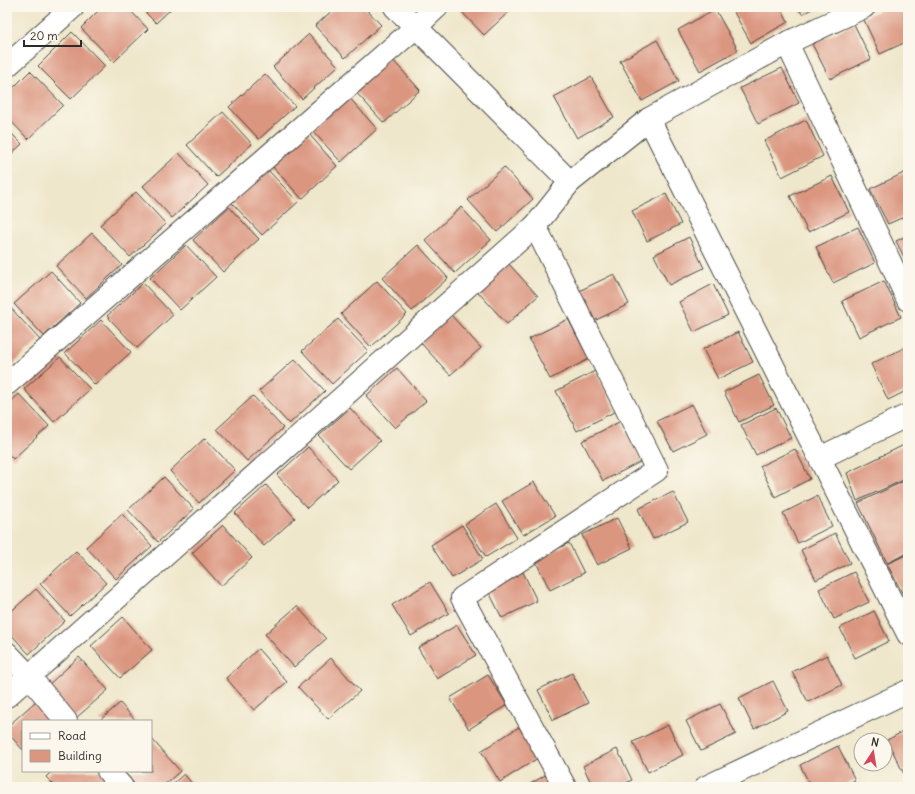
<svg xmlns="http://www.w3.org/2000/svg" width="915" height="794" font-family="Delius,sans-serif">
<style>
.building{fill:#db9680}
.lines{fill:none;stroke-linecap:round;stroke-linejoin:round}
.street-casing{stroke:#484743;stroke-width:24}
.secondary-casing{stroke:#484743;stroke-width:24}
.street{stroke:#fff;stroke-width:22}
.secondary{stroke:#fff;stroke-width:22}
</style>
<rect width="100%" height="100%" fill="#fbf7ec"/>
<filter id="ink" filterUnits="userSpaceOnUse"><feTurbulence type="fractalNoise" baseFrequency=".025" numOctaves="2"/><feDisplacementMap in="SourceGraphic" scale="8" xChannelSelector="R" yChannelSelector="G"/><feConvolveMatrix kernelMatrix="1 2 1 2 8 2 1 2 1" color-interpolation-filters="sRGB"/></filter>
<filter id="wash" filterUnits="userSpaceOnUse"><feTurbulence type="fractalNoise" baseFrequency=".012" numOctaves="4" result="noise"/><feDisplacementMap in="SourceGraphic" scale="16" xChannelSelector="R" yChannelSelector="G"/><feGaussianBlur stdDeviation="0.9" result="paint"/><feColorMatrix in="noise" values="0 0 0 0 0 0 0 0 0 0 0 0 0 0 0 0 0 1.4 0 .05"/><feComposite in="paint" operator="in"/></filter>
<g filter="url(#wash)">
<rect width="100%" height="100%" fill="#efe7cb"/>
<g id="blocks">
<g class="building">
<path d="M102 7H127L148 29 114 62 81 28Z"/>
<path d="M140 7H173L156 23Z"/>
<path d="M336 7H364L381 25 345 58 315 26Z"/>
<path d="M457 7H514L484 35Z"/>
<path d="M731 7H780L788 22 751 43Z"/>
<path d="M798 7H816L802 14Z"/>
<path d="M886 7H908V41L880 54 863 18Z"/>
<path d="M715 9 738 50 700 71 678 30Z"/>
<path d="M854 24 871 59 830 79 812 44Z"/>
<path d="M72 32 105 66 71 99 38 66Z"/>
<path d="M309 34 338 66 302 99 273 67Z"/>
<path d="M657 40 679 81 642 101 620 61Z"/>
<path d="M390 57 420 90 384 123 354 90Z"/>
<path d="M782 68 799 103 758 124 740 88Z"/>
<path d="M30 71 63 105 28 139 7 117V94Z"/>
<path d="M265 74 295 106 259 139 229 107Z"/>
<path d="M591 77 614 117 577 138 554 97Z"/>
<path d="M348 96 377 129 341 162 311 129Z"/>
<path d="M223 112 252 144 216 177 187 145Z"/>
<path d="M806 120 823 156 782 177 764 141Z"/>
<path d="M7 129 22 144 7 158Z"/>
<path d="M308 133 337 166 302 199 272 166Z"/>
<path d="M179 153 208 185 172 218 143 186Z"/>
<path d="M504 167 533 199 497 232 468 200Z"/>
<path d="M268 170 298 202 262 235 232 203Z"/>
<path d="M908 171V215L888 224 870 189Z"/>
<path d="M832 176 849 212 808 232 790 196Z"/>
<path d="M136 192 166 224 130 257 100 225Z"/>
<path d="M666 194 681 224 647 241 632 211Z"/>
<path d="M229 207 259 239 223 272 193 240Z"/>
<path d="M461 207 491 240 455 273 425 240Z"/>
<path d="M858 227 875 263 833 283 816 247Z"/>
<path d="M92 233 122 265 86 298 56 266Z"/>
<path d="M908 235V265L896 241Z"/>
<path d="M689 237 704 268 669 285 654 255Z"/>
<path d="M186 245 216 277 180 310 150 278Z"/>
<path d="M418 245 448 278 412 311 382 278Z"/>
<path d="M508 263 538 296 507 324 477 291Z"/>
<path d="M51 271 80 303 44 336 14 304Z"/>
<path d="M614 274 629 304 594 321 579 291Z"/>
<path d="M377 281 407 314 371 347 341 314Z"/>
<path d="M884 281 901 317 859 337 842 301Z"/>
<path d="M143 283 173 315 137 348 107 316Z"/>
<path d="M713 284 728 315 694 332 679 302Z"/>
<path d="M10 307 40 340 7 370V310Z"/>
<path d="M451 315 481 348 450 375 420 342Z"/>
<path d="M338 319 368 351 332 384 302 351Z"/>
<path d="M568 319 589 359 550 379 529 339Z"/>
<path d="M101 320 131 352 95 385 65 353Z"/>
<path d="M738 332 753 362 718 379 703 349Z"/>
<path d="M908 346V390L888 400 871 364Z"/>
<path d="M60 357 90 389 54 422 24 389Z"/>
<path d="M295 359 325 391 289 424 259 391Z"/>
<path d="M397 368 426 401 395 428 366 396Z"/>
<path d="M595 371 616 411 577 431 556 391Z"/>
<path d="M759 375 774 405 739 422 724 392Z"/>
<path d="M19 394 49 426 13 459 7 452V405Z"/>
<path d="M253 396 283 428 247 461 217 429Z"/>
<path d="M692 404 707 434 673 451 657 421Z"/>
<path d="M350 408 380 441 349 469 319 436Z"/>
<path d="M776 408 791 438 756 455 741 425Z"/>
<path d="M621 421 642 461 603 481 582 441Z"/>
<path d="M205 438 235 470 199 503 170 471Z"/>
<path d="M904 445 908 453V478L857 501 847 473Z"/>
<path d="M308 447 338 480 307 508 277 475Z"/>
<path d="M795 449 810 479 775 497 760 466Z"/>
<path d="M164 477 194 509 158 542 128 510Z"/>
<path d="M908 479V553L887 563 858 503Z"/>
<path d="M534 482 555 516 523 535 502 501Z"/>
<path d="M266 485 295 518 264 546 235 513Z"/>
<path d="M673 492 688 522 653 539 638 509Z"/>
<path d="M817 496 832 526 798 543 783 513Z"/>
<path d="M496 504 517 538 486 557 465 524Z"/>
<path d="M122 514 152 546 116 579 86 547Z"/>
<path d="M617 518 632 548 597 565 582 535Z"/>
<path d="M223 525 252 558 221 586 192 553Z"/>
<path d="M462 525 483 559 452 578 431 545Z"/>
<path d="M835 533 850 563 816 580 801 550Z"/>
<path d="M569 543 584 573 550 590 535 560Z"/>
<path d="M76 551 106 583 70 616 40 584Z"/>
<path d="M908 554V604L887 564Z"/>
<path d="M522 570 537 601 502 618 487 588Z"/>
<path d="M854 572 869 602 834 619 819 589Z"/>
<path d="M430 582 449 613 411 636 392 605Z"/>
<path d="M36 589 65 621 29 654 7 630V615Z"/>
<path d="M297 606 326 639 294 667 265 634Z"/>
<path d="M874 611 889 641 855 658 840 628Z"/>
<path d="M123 617 152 650 120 678 91 646Z"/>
<path d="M457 625 476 655 437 679 418 648Z"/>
<path d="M258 649 287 682 254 710 226 678Z"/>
<path d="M827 655 842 685 808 702 792 672Z"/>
<path d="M79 657 108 690 76 718 47 686Z"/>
<path d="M331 658 360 691 328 719 298 687Z"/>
<path d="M572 673 588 703 553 720 538 690Z"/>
<path d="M488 675 507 705 469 729 450 698Z"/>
<path d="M773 681 788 711 754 729 739 698Z"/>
<path d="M36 701 55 721H23V750L7 732V727Z"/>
<path d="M120 703 136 721H99Z"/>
<path d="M720 704 736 734 701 751 686 721Z"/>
<path d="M668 725 683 755 648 772 633 742Z"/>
<path d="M519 727 538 758 500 782 481 751Z"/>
<path d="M908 729V772L904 774 887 740Z"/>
<path d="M151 738 180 771 162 787H137L123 771H151Z"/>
<path d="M838 746 855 780 842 787H811L800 765Z"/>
<path d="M617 749 632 780 618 787H593L583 766Z"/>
<path d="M52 771H99L106 778 96 787H56L46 777Z"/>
<path d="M184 774 195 787H169Z"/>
<path d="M547 774 555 787H525Z"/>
</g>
</g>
</g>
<g filter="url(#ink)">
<use href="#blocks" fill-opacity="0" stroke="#484743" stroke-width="1"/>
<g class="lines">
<g class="street-casing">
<g id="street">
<path d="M395 7 416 27 570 182"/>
<path d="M787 43 908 300"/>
<path d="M7 66 73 7"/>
<path d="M649 119 908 634"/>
<path d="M535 226 657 470 462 598 565 787"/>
<path d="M7 384 416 27 437 7"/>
<path d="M820 458 908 415"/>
<path d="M7 653 29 676 66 721"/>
<path d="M7 696 535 226 570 182 649 119 787 43 864 7"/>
<path d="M108 771 122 787"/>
</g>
</g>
<g class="secondary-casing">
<path id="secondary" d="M706 787 908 691"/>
</g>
<use href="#street" class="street"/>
<use href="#secondary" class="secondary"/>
</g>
</g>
<rect width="915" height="794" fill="none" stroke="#fbf7ec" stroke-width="24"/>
<rect x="22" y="720" width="130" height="52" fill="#fbf7ec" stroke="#a8a59f"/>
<rect x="30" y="733" width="20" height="6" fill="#ffffff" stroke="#a8a59f"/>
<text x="58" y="740" font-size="12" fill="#2b2b2b">Road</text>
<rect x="30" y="750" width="20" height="12" fill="#db9680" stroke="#a8a59f"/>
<text x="58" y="760" font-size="12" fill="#2b2b2b">Building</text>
<g transform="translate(873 752) rotate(12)"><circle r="19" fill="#fbf7ec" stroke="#a8a59f"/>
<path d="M0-3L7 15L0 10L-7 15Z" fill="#d1495b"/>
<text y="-6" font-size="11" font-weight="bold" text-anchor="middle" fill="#2b2b2b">N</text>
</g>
<path d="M24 40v6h57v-6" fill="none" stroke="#2b2b2b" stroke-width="2"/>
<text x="30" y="40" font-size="12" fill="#2b2b2b" stroke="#fbf7ec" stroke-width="3" paint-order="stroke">20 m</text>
</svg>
